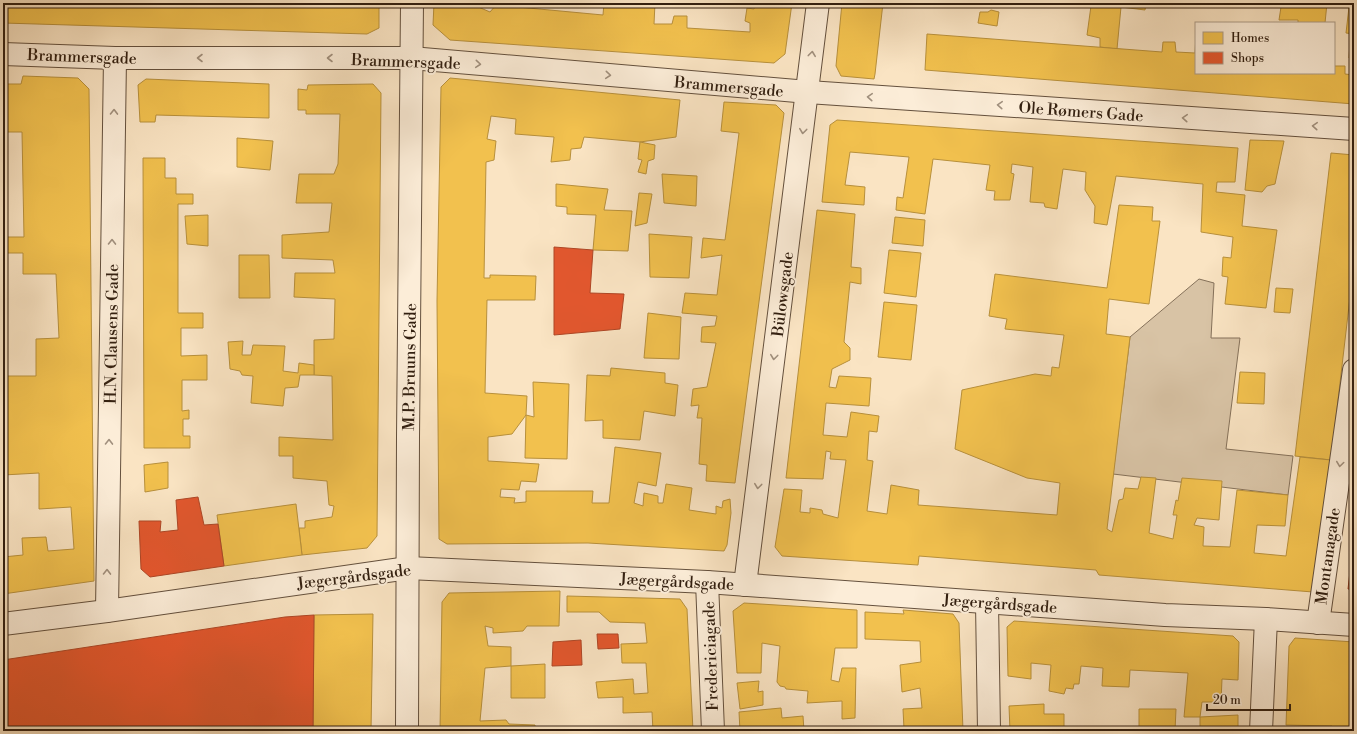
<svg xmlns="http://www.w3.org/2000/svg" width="1357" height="734" font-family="'Libre Bodoni',serif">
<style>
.green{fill:#d8c3a5;stroke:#85715a}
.homes{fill:#f2c14e;stroke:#b8903b}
.shops{fill:#e4572e;stroke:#af4625}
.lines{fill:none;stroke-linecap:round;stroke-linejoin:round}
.minor-casing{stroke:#64503d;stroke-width:24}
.minor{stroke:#fcedd8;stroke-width:22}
.oneway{stroke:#a1907e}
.labels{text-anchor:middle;stroke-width:4;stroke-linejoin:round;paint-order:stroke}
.street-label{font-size:16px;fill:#321f10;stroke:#fcedd8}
</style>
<rect width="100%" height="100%" fill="#fae4c3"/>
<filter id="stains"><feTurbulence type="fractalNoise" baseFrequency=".005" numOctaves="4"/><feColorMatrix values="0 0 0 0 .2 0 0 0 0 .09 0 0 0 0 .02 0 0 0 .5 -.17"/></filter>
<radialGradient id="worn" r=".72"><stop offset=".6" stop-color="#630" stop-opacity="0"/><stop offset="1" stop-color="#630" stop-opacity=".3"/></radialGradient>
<path class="green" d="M1199 279 1214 283 1211 338H1240L1226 449 1293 456 1288 495 1113 474 1130 337Z"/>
<g class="homes">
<path d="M3 3H379V28L367 34 3 23Z"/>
<path d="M434 3H476V6L490 12 496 5 603 15 604 3H655L654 24H672L674 16H687V28L750 32V23L745 21 747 8 754 9 755 3H792L785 54 774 63 450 40 433 25Z"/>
<path d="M842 3H883L875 74 874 79 841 76 836 66Z"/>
<path d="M1082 3H1146L1145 10 1121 7 1117 49 1100 47V38L1087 35 1091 6 1081 4Z"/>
<path d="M1272 3H1327L1325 23H1298V20H1279L1281 7 1272 6Z"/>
<path d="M1349 7 1354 8V34L1346 33Z"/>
<path d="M991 10 999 12 997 26 978 23 980 12H988Z"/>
<path d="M927 34 1162 52 1163 42H1175L1176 52 1195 53 1196 35V73H1334V66H1345V74L1354 75V104L925 70Z"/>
<path d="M1350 43H1354V58H1349Z"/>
<path d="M23 76 78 78 89 89 94 581 3 594V557L23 555 22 538 46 537 48 551 74 549 71 507 39 509V473L3 475V376H36V339L59 338 56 274H23V253H3V237H24L22 132H3V84H21Z"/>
<path d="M450 78 680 100 676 137 640 142 584 137 581 148 571 149 570 160 551 162 554 137 515 134 516 119 491 116 487 139 496 141 494 160 486 162 484 278H490V275L536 276 535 300H487L485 393 527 396 526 415 512 434 488 437V461L539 464 536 482 521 481 519 490 501 489 500 497 515 498 514 503 526 502V491H593L592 503H609L615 447 661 453 656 486 638 482 634 503 643 506 644 493 658 496V503H663L666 484 692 488 689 510 716 514V506L722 508 723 501 730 499 731 513 727 545 724 551 588 543 447 544 439 539 437 301 441 87Z"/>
<path d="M146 79 269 84V118L156 115 155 122H140L138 85Z"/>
<path d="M373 84 381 93 377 536 367 548 302 555 299 528H305V521L332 517 334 506 329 505 327 481 293 478V456H279V437L333 440 332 376 314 375V340L334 339 335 299 294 297 295 273H335L333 260 282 258V235L329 232 332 203H296L299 174H334L338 164 340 114H306V110H298V89L307 90 308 85Z"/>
<path d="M724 102 776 105 784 113 735 483 706 481 707 465 699 464 702 418H697L699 405 691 406 693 389 707 387 716 343 701 342 702 327 715 326 717 316 682 313 685 293 717 295 722 255 701 258 703 238 725 240 739 133 721 131Z"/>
<path d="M837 120 1238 148 1235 182H1217L1216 192 1245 195 1242 226 1277 230 1266 308 1225 304 1228 277 1222 276 1223 257 1231 258 1233 237 1201 232 1203 184 1116 176 1107 225 1094 223 1095 206 1085 190 1086 172 1063 169 1057 209 1045 207 1044 203 1030 202 1033 167 1012 164 1011 173 1014 174 1010 200H994L995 191 986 190 990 165 933 159 925 214 896 210 897 197 903 198 909 157 850 152 845 185 865 187 864 205 822 202 830 125Z"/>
<path d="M237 138 273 141 270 170 237 167Z"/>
<path d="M1250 140 1284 141 1275 184 1267 186 1262 192 1245 190Z"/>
<path d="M640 142 655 145 654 159 648 161 646 174 638 172 642 160 638 159Z"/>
<path d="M1331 153 1354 155V263L1331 460 1295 456Z"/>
<path d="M143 158H165V178H176V194H193V204H178V313H203V328H181V356L207 355V380H182V411L189 410V419H183V436H190V448H144Z"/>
<path d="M662 174 697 176 696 206 664 203Z"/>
<path d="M556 184 608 189 604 210 632 211 628 251 593 250 596 215 567 214V207L556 206Z"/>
<path d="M639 193 652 194 647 223 635 226Z"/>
<path d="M1119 205 1153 207 1152 221H1160L1149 304 1109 299 1106 334 1130 337 1107 529 1112 532 1119 500 1123 499 1125 488 1138 489 1141 477 1156 478 1149 533 1173 539 1177 515H1173L1176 500 1178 501 1182 478 1222 481 1219 520 1197 518 1194 525 1204 527 1203 546 1230 547 1237 490 1288 495 1285 526 1257 525 1254 553 1286 556 1300 457 1331 460 1313 592 1099 575 1096 570 919 556 918 565 782 556 775 547 784 489 802 490 800 512 810 513V508L822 510 823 514 838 518 846 460 830 459 831 452 826 451 823 479 786 478 817 210 855 214 851 267 861 268V284L850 282 844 342 850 348V360L832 369 829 387 836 388 839 376 871 378 869 406 826 403 823 435 847 437 851 412 879 416 877 432 869 431 867 460 873 461 867 511 887 514 891 485 919 490 918 505 1057 515 1060 483 1027 478 955 449 962 390 1035 374 1051 376 1052 367 1059 368 1064 335 1005 329 1007 319 989 316 995 274 1107 288Z"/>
<path d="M208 215V246L187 244 185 216Z"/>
<path d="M895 217 925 220 923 246 892 243Z"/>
<path d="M649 234 692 237 689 278 650 277Z"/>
<path d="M889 250 921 253 916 297 884 293Z"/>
<path d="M239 255H269L270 298H239Z"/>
<path d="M1276 288 1293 289 1290 313 1274 312Z"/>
<path d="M884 302 917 305 911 360 878 357Z"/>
<path d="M648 313 681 317 679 359 644 358Z"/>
<path d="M243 341 242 355H251L253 345 285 346 283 371 298 373 299 363 314 365V375H300L298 387 285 388 283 406 251 403 253 376 242 375 240 371 230 369 228 342Z"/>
<path d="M611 368 665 373V383L678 385 675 416 644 411 640 440 603 438V420L585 421 587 375 610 376Z"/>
<path d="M1240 372 1265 373 1264 404 1237 403Z"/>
<path d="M533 382 569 384 567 459 525 458 526 415 534 417Z"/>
<path d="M168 462V488L145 492 144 465Z"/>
<path d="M296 504 302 555 224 566 217 515Z"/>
<path d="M560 591 559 626H527L523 631 493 633V628L485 626 488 646 511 647V666L485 668 480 721 506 720 509 724 535 725V731H440L442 602 449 593Z"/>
<path d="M567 596 680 599 687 609 693 731H653L652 712 623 713V697L598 698 596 682 633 679 634 694 648 693 646 663H622L621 644 647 643 645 623 610 622 599 612H567Z"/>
<path d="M744 603 857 610V648H835L831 680 839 682 842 668H856L855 718 842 719V701L807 703 808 691 786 689 785 687 780 686 777 682 780 646 762 643 761 673H737L733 611Z"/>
<path d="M903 610 953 614 959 623 963 731H922V727L904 729 903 709 922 708 920 688 902 692 900 665 921 662 920 641 865 639V612L904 614Z"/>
<path d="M373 614 371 731H313L314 615Z"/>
<path d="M1014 621 1233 636 1239 642 1238 680 1222 679 1221 702H1202L1200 717H1184L1188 673 1130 670 1129 687 1102 686 1103 668 1081 666 1079 684H1074L1073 689 1066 688 1064 694 1049 691 1051 665 1031 663V679L1008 676 1007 627Z"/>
<path d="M1295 638 1354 642V682H1352L1351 689 1354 690V727H1352L1351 731H1331L1332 726 1286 725 1289 646Z"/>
<path d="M545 664V698H511V666Z"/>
<path d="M759 681 758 692 763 691V705L740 709 737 683Z"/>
<path d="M1044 704V714H1064V731H1010L1009 706Z"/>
<path d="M781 708 782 718 803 716 804 731H740L739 712Z"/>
<path d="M1139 709H1176L1175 731H1139Z"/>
<path d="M1238 715V731H1200V717Z"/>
</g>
<g class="shops">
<path d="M554 247 593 250 590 293 624 294 620 329 554 335Z"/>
<path d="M198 497 204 525 218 524 224 566 150 577 141 569 139 521H161L160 532 178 530 176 500Z"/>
<path d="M1354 536V590L1348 589Z"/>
<path d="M314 615 313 731H3V660L285 617Z"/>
<path d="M597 634H618L619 648 598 649Z"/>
<path d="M581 640 582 665 552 666 553 642Z"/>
</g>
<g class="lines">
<g class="minor-casing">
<g id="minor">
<path d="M3 54 115 58H411L808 92 1354 129"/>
<path d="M707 582 713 731"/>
<path d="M745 585 818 3"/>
<path d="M987 603 989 731"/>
<path d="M107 611 115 58"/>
<path d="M1318 623 1354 370"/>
<path d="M3 624 107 611 408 568 707 582 1165 615 1266 619 1354 625"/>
<path d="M407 731 408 437 412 3"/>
<path d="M1261 731 1266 619"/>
</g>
</g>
<use href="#minor" class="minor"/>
</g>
<defs><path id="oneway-chevron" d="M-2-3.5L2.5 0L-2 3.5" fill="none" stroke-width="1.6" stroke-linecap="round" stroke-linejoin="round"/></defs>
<g class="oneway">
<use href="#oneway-chevron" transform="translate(812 54) rotate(-83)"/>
<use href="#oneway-chevron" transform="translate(200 58) rotate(-180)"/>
<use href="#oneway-chevron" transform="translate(330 58) rotate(-180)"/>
<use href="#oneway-chevron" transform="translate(478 64) rotate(5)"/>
<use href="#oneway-chevron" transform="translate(608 75) rotate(5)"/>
<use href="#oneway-chevron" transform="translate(870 97) rotate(-176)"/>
<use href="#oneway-chevron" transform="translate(1000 105) rotate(-176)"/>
<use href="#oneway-chevron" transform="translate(114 112) rotate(-89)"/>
<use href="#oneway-chevron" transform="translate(1185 118) rotate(-176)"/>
<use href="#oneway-chevron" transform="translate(1315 126) rotate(-176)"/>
<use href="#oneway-chevron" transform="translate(803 131) rotate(97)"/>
<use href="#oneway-chevron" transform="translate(112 242) rotate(-89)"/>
<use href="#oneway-chevron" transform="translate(774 357) rotate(97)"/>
<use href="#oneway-chevron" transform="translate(109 442) rotate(-89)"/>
<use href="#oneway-chevron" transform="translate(1340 464) rotate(98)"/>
<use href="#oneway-chevron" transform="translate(758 486) rotate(97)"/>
<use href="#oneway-chevron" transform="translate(107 572) rotate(-89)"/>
</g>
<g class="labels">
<g class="street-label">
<text transform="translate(82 56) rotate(2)" y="6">Brammersgade</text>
<text transform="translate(406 61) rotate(2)" y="6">Brammersgade</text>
<text transform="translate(729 86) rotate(5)" y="6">Brammersgade</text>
<text transform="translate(1081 111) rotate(4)" y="6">Ole Rømers Gade</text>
<text transform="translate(782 294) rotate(-83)" y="6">Bülowsgade</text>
<text transform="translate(111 334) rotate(-89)" y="6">H.N. Clausens Gade</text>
<text transform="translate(409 367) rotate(-89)" y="6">M.P. Bruuns Gade</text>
<text transform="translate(1327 556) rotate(-82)" y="6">Montanagade</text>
<text transform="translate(354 576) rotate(-7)" y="6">Jægergårdsgade</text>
<text transform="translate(677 581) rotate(3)" y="6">Jægergårdsgade</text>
<text transform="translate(1000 603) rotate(4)" y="6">Jægergårdsgade</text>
<text transform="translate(710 656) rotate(-92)" y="6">Fredericiagade</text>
</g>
</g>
<rect width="1357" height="734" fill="none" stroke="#fae4c3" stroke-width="16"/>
<rect x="4" y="4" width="1349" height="726" fill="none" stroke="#321f10" stroke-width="2"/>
<rect x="8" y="8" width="1341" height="718" fill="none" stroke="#321f10"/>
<rect x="1195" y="22" width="140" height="52" fill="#fcedd8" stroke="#ab9b88"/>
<rect x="1203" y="32" width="20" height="12" fill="#f2c14e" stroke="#ab9b88"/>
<text x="1231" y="42" font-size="12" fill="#321f10">Homes</text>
<rect x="1203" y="52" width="20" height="12" fill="#e4572e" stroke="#ab9b88"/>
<text x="1231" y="62" font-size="12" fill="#321f10">Shops</text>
<path d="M1207 704v6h83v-6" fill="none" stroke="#321f10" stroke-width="2"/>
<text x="1213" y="704" font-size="12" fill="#321f10" stroke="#fcedd8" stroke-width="3" paint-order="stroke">20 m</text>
<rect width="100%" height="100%" filter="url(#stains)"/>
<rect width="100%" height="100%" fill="url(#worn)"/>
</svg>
